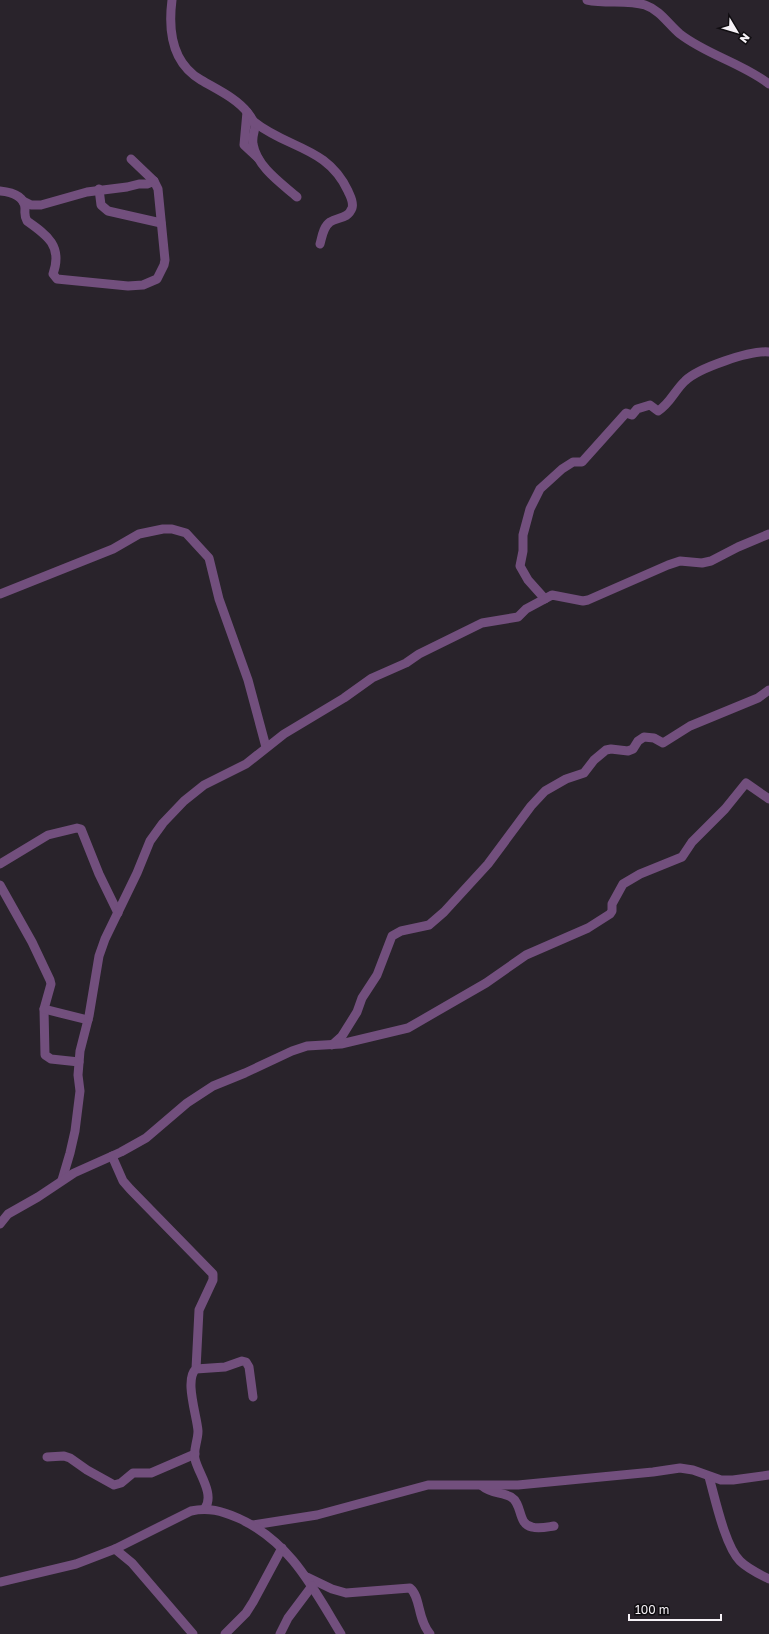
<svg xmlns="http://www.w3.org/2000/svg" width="769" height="1634" font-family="'Golos Text',sans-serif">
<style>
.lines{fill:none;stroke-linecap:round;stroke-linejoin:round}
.minor{stroke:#724f7d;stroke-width:9}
</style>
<rect width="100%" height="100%" fill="#29232b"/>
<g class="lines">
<g class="minor">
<path d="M172 0C168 31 172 63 201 80 218 90 236 98 248 113 261 130 251 129 253 144 257 167 281 183 297 197"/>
<path d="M587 0C606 4 627 0 645 5 660 10 669 25 680 34 707 55 742 63 769 84"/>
<path d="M247 112 244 145 258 158"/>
<path d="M253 121C287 149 327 146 348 191 350 196 354 202 352 208 348 219 338 217 330 222 323 227 322 237 320 244"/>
<path d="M99 189 101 205 108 211 161 223"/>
<path d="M0 191C11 192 24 195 25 208 25 214 24 216 27 221 47 235 63 246 53 274L57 279 128 286 143 285 157 279 164 265 165 260 158 189 154 181 131 159"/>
<path d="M23 201 31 205H41L87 192 127 187 139 184H147L154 181"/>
<path d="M0 594 113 549 139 534 163 529H172L186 533 209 558 219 599 248 680 266 747"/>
<path d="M545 599 528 580 520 566 523 551V535L530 509 540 489 562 469 573 462H582L626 413 632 415 637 409 650 405 658 411C670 404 675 390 685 381 698 368 751 350 769 352"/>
<path d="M0 864 48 835 77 828 81 829 99 874 118 913"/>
<path d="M0 885 32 942 50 980 51 984 44 1009 45 1055 51 1059 79 1062"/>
<path d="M44 1009 88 1020"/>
<path d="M332 1045 342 1036 357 1012 362 998 377 975 392 936 401 931 429 925 444 912 488 864 531 806 545 791 566 779 584 773 594 760 606 750 611 749 628 751 633 749 638 741 644 737 654 738 663 743 690 726 758 698 769 690"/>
<path d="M112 1156 123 1181 130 1189 213 1274V1280L199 1310 196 1369"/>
<path d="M62 1180 70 1153 75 1131 80 1091 78 1075 80 1051 89 1016 99 956 105 939 137 873 150 841 163 823 184 801 204 785 246 764 284 734 344 698 372 678 406 663 419 654 482 623 518 617 526 609 552 595 583 601 588 600 668 565 680 561 702 563 711 561 738 547 769 534"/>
<path d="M0 1224 8 1214 38 1197 74 1173 121 1152 146 1138 187 1103 213 1086 245 1073 292 1051 307 1046 341 1044 408 1028 486 983 526 955 588 928 610 914 612 911V904L623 884 640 874 682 857 692 842 725 809 746 783 769 799"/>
<path d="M47 1457 64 1456 70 1458 87 1470 114 1485 121 1483 133 1473H151L195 1454"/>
<path d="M709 1477C715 1498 725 1546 740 1561 748 1569 759 1574 769 1579"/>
<path d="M482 1486C491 1494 502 1492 511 1497 523 1504 517 1524 532 1527 539 1529 547 1527 554 1526"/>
<path d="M205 1508C215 1494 198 1473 195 1459 193 1449 198 1441 198 1431 197 1416 184 1379 196 1369L225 1367 242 1361 246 1362 249 1367 253 1397"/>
<path d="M253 1525 317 1515 428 1485H518L653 1472 680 1468 693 1470 721 1480H733L769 1475"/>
<path d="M115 1549 132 1563 193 1634"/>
<path d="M307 1577 332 1589 346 1593 410 1588C421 1597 417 1619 430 1634"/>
<path d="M0 1582 76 1564 115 1549 191 1511C208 1507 222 1511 238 1518 290 1541 313 1588 341 1634"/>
<path d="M225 1634 246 1613 253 1602 282 1548"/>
<path d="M280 1634 288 1618 312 1586"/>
</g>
</g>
<g transform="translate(737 32) rotate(128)" stroke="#100d11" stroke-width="3" paint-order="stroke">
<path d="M0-3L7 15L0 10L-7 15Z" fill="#f6f2f7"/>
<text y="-6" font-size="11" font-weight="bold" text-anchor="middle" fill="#f6f2f7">N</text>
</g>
<path d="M629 1614v6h92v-6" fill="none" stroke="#f6f2f7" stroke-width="2"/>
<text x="635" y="1614" font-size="12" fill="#f6f2f7" stroke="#100d11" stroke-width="3" paint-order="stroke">100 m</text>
</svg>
